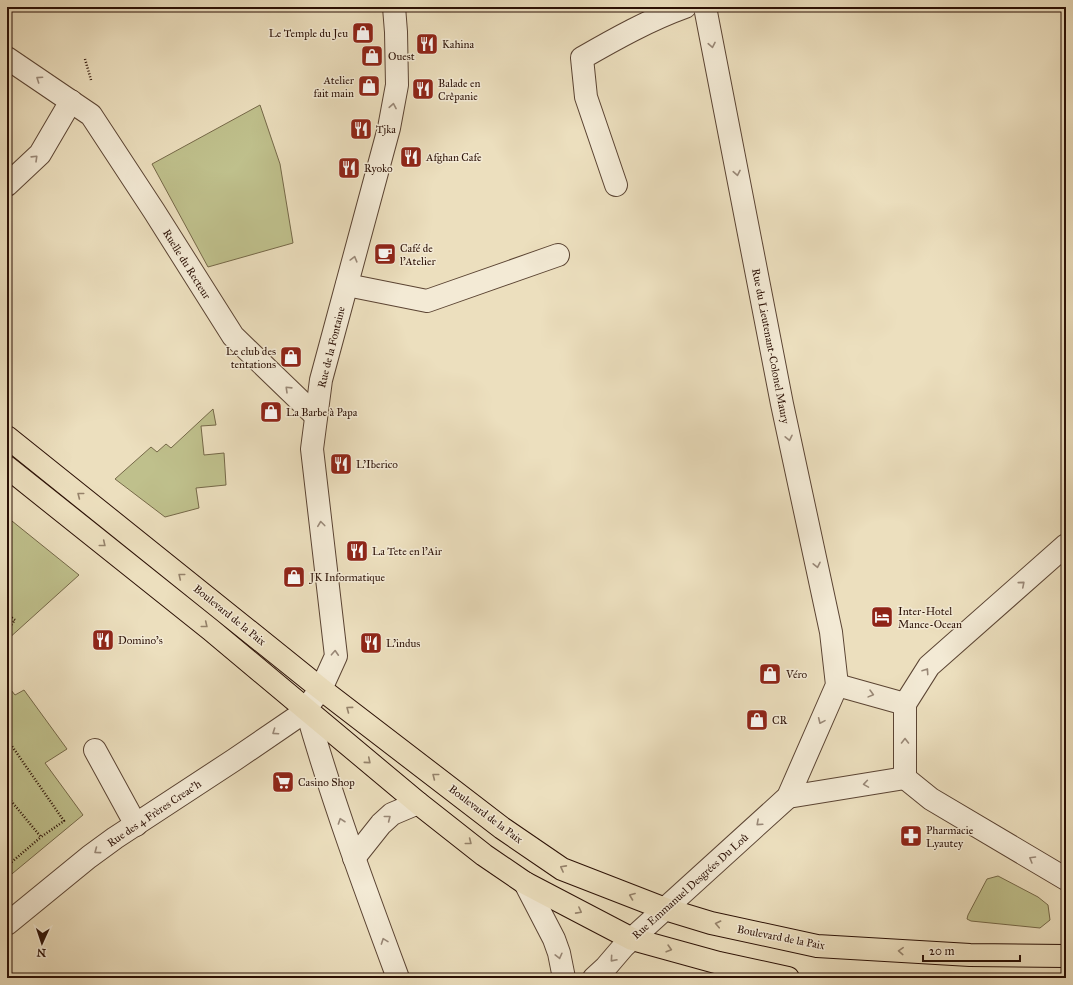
<svg xmlns="http://www.w3.org/2000/svg" width="1073" height="985" font-family="'IM FELL Great Primer',serif">
<style>
.green{fill:#bfc08c;stroke:#756848}
.lines{fill:none;stroke-linecap:round;stroke-linejoin:round}
.minor-casing{stroke:#5b4433;stroke-width:24}
.major-casing{stroke:#2b1005;stroke-width:24}
.path{stroke:#2b1005;stroke-width:2.5;stroke-dasharray:1 2;stroke-linecap:butt}
.minor{stroke:#f3ead5;stroke-width:22}
.major{stroke:#ecdfbe;stroke-width:22}
.oneway{stroke:#987}
.oneway2{stroke:#95826b}
.labels{text-anchor:middle;stroke-width:3;stroke-linejoin:round;paint-order:stroke}
.poi-label{font-size:11px;fill:#2b1005;stroke:#f3ead5;text-anchor:start}
.street-label{font-size:11px;fill:#2b1005;stroke:#f3ead5}
</style>
<rect width="100%" height="100%" fill="#ecdfbe"/>
<filter id="stains"><feTurbulence type="fractalNoise" baseFrequency=".005" numOctaves="4"/><feColorMatrix values="0 0 0 0 .2 0 0 0 0 .09 0 0 0 0 .02 0 0 0 .5 -.17"/></filter>
<radialGradient id="worn" r=".72"><stop offset=".6" stop-color="#630" stop-opacity="0"/><stop offset="1" stop-color="#630" stop-opacity=".3"/></radialGradient>
<g class="green">
<path d="M260 105 280 164 293 243 208 267 152 164Z"/>
<path d="M213 409 216 425 201 426 204 455 224 453 226 485 196 488 199 508 165 517 115 479 151 447 157 452 166 444 171 448Z"/>
<path d="M7 517 79 575 7 640Z"/>
<path d="M7 685 15 695 24 690 67 749 45 763 83 815 7 878Z"/>
<path d="M998 876 1038 897 1048 905 1050 920 1040 928 971 921 967 919 968 915 987 879Z"/>
</g>
<g class="lines">
<g class="minor-casing">
<g id="minor">
<path d="M7 58 91 115 154 211 233 336 316 416"/>
<path d="M7 185 40 154 71 101"/>
<path d="M616 185 586 97 582 58C615 39 649 20 685 7"/>
<path d="M347 285 427 301 558 255"/>
<path d="M837 685 905 704"/>
<path d="M905 704 929 666 1066 545"/>
<path d="M905 704V778"/>
<path d="M306 708C332 800 365 889 398 978"/>
<path d="M95 750 136 825"/>
<path d="M905 778 931 799 1066 879"/>
<path d="M788 797 905 778"/>
<path d="M354 858 381 824 392 814 418 803"/>
<path d="M525 883 554 939 559 953 564 978"/>
<path d="M7 924 89 857 115 838 234 760 297 717 306 708 321 689 336 656 312 449 321 380 389 128 397 85 396 32 394 7"/>
<path d="M594 978 606 967 624 946 788 797 837 685 831 632 782 404 705 7"/>
</g>
</g>
<g class="major-casing">
<g id="major">
<path d="M7 437 321 689 502 828 562 869 665 909 711 923 817 946 970 955 1066 956"/>
<path d="M7 467 211 630 418 803 484 855 525 883 632 939 719 963 788 978"/>
</g>
</g>
<g class="path">
<path d="M85 59 91 80"/>
<path d="M7 614 15 620 7 630"/>
<path d="M7 739 64 821 41 837 7 796"/>
<path d="M7 866 41 837"/>
</g>
<use href="#minor" class="minor"/>
<use href="#major" class="major"/>
</g>
<defs><path id="oneway-chevron" d="M-2-3.5L2.5 0L-2 3.5" fill="none" stroke-width="1.6" stroke-linecap="round" stroke-linejoin="round"/></defs>
<g class="oneway">
<use href="#oneway-chevron" transform="translate(712 45) rotate(79)"/>
<use href="#oneway-chevron" transform="translate(39 79) rotate(-146)"/>
<use href="#oneway-chevron" transform="translate(393 106) rotate(-80)"/>
<use href="#oneway-chevron" transform="translate(35 158) rotate(-44)"/>
<use href="#oneway-chevron" transform="translate(737 173) rotate(79)"/>
<use href="#oneway-chevron" transform="translate(354 259) rotate(-75)"/>
<use href="#oneway-chevron" transform="translate(288 389) rotate(-136)"/>
<use href="#oneway-chevron" transform="translate(789 438) rotate(78)"/>
<use href="#oneway-chevron" transform="translate(321 524) rotate(-97)"/>
<use href="#oneway-chevron" transform="translate(817 565) rotate(78)"/>
<use href="#oneway-chevron" transform="translate(1022 584) rotate(-41)"/>
<use href="#oneway-chevron" transform="translate(335 653) rotate(-87)"/>
<use href="#oneway-chevron" transform="translate(926 671) rotate(-56)"/>
<use href="#oneway-chevron" transform="translate(871 694) rotate(15)"/>
<use href="#oneway-chevron" transform="translate(821 721) rotate(114)"/>
<use href="#oneway-chevron" transform="translate(275 732) rotate(146)"/>
<use href="#oneway-chevron" transform="translate(905 741) rotate(-90)"/>
<use href="#oneway-chevron" transform="translate(866 784) rotate(171)"/>
<use href="#oneway-chevron" transform="translate(388 818) rotate(-38)"/>
<use href="#oneway-chevron" transform="translate(341 821) rotate(-109)"/>
<use href="#oneway-chevron" transform="translate(759 823) rotate(138)"/>
<use href="#oneway-chevron" transform="translate(97 851) rotate(143)"/>
<use href="#oneway-chevron" transform="translate(1032 859) rotate(-149)"/>
<use href="#oneway-chevron" transform="translate(384 941) rotate(-110)"/>
<use href="#oneway-chevron" transform="translate(559 956) rotate(76)"/>
<use href="#oneway-chevron" transform="translate(613 959) rotate(131)"/>
</g>
<g class="oneway2">
<use href="#oneway-chevron" transform="translate(80 495) rotate(-142)"/>
<use href="#oneway-chevron" transform="translate(103 544) rotate(39)"/>
<use href="#oneway-chevron" transform="translate(181 576) rotate(-141)"/>
<use href="#oneway-chevron" transform="translate(205 625) rotate(39)"/>
<use href="#oneway-chevron" transform="translate(349 709) rotate(-143)"/>
<use href="#oneway-chevron" transform="translate(368 761) rotate(40)"/>
<use href="#oneway-chevron" transform="translate(435 776) rotate(-142)"/>
<use href="#oneway-chevron" transform="translate(469 842) rotate(38)"/>
<use href="#oneway-chevron" transform="translate(563 868) rotate(-152)"/>
<use href="#oneway-chevron" transform="translate(632 896) rotate(-159)"/>
<use href="#oneway-chevron" transform="translate(579 911) rotate(28)"/>
<use href="#oneway-chevron" transform="translate(718 924) rotate(-168)"/>
<use href="#oneway-chevron" transform="translate(669 949) rotate(16)"/>
<use href="#oneway-chevron" transform="translate(901 951) rotate(-177)"/>
</g>
<defs>
<g id="shop-square" transform="scale(1.15)"><rect x="-9" y="-9" width="18" height="18" rx="4" fill="#8f2418" stroke="#f3ead5"/><path d="M-5-2.5h2.3a2.7 3.5 0 0 1 5.4 0H5L5.5 6h-11ZM-1.5-2.5h3a1.5 2.3 0 0 0-3 0Z" fill="#fff"/></g>
<g id="restaurant-square" transform="scale(1.15)"><rect x="-9" y="-9" width="18" height="18" rx="4" fill="#8f2418" stroke="#f3ead5"/><path d="M-5-6h1v4h1v-4h1v4h1v-4h1v5L-1.5 .5V6h-2V.5L-5-1ZM5-6V6H3V1.5H1.5Q1.5-4 5-6Z" fill="#fff"/></g>
<g id="cafe-square" transform="scale(1.15)"><rect x="-9" y="-9" width="18" height="18" rx="4" fill="#8f2418" stroke="#f3ead5"/><path d="M-5.5-4.5H6V0H3Q3 3.5 0 3.5H-2.5Q-5.5 3.5-5.5 0ZM3-3.2v2h1.7v-2ZM-6 4.5H4V6H-6Z" fill="#fff"/></g>
<g id="hotel-square" transform="scale(1.15)"><rect x="-9" y="-9" width="18" height="18" rx="4" fill="#8f2418" stroke="#f3ead5"/><path d="M-6-4.5h1.5V1H6V5H4.5V3h-9V5H-6ZM-4 0a1.8 1.8 0 1 1 3.6 0ZM.5 0V-2.5h3Q6-2.5 6 0Z" fill="#fff"/></g>
<g id="supermarket-square" transform="scale(1.15)"><rect x="-9" y="-9" width="18" height="18" rx="4" fill="#8f2418" stroke="#f3ead5"/><path d="M-6-5.5h2.5l.6 2H6L4.5 2H-2.5L-4.4-4H-6ZM-1.5 3.2a1.3 1.3 0 1 0 .1 0ZM3 3.2a1.3 1.3 0 1 0 .1 0Z" fill="#fff"/></g>
<g id="pharmacy-square" transform="scale(1.15)"><rect x="-9" y="-9" width="18" height="18" rx="4" fill="#8f2418" stroke="#f3ead5"/><path d="M-2-6h4v4h4v4h-4v4h-4v-4h-4v-4h4Z" fill="#fff"/></g>
</defs>
<g fill-rule="evenodd">
<use href="#shop-square" x="363" y="33"/>
<use href="#restaurant-square" x="427" y="44"/>
<use href="#shop-square" x="372" y="56"/>
<use href="#shop-square" x="369" y="86"/>
<use href="#restaurant-square" x="423" y="89"/>
<use href="#restaurant-square" x="361" y="129"/>
<use href="#restaurant-square" x="411" y="157"/>
<use href="#restaurant-square" x="349" y="168"/>
<use href="#cafe-square" x="385" y="254"/>
<use href="#shop-square" x="291" y="357"/>
<use href="#shop-square" x="271" y="412"/>
<use href="#restaurant-square" x="341" y="464"/>
<use href="#restaurant-square" x="357" y="551"/>
<use href="#shop-square" x="294" y="577"/>
<use href="#hotel-square" x="882" y="617"/>
<use href="#restaurant-square" x="103" y="640"/>
<use href="#restaurant-square" x="371" y="643"/>
<use href="#shop-square" x="770" y="674"/>
<use href="#shop-square" x="757" y="720"/>
<use href="#supermarket-square" x="283" y="782"/>
<use href="#pharmacy-square" x="911" y="836"/>
</g>
<g class="labels">
<g class="poi-label">
<text x="348" y="37" text-anchor="end">Le Temple du Jeu</text>
<text x="442" y="48">Kahina</text>
<text x="388" y="60">Ouest</text>
<text x="354" y="84" text-anchor="end">Atelier<tspan x="354" dy="13">fait main</tspan></text>
<text x="438" y="87">Balade en<tspan x="438" dy="13">Crêpanie</tspan></text>
<text x="376" y="133">Tjka</text>
<text x="426" y="161">Afghan Cafe</text>
<text x="364" y="172">Ryoko</text>
<text x="400" y="252">Café de<tspan x="400" dy="13">l'Atelier</tspan></text>
<text x="276" y="355" text-anchor="end">Le club des<tspan x="276" dy="13">tentations</tspan></text>
<text x="286" y="416">La Barbe à Papa</text>
<text x="356" y="468">L'Iberico</text>
<text x="372" y="555">La Tete en l'Air</text>
<text x="310" y="581">JK Informatique</text>
<text x="898" y="615">Inter-Hotel<tspan x="898" dy="13">Mance-Ocean</tspan></text>
<text x="118" y="644">Domino's</text>
<text x="386" y="647">L'indus</text>
<text x="786" y="678">Véro</text>
<text x="772" y="724">CR</text>
<text x="298" y="786">Casino Shop</text>
<text x="926" y="834">Pharmacie<tspan x="926" dy="13">Lyautey</tspan></text>
</g>
<g class="street-label">
<text transform="translate(187 264) rotate(58)" y="4">Ruelle du Recteur</text>
<text transform="translate(771 346) rotate(79)" y="4">Rue du Lieutenant-Colonel Maury</text>
<text transform="translate(331 347) rotate(-76)" y="4">Rue de la Fontaine</text>
<text transform="translate(230 615) rotate(39)" y="4">Boulevard de la Paix</text>
<text transform="translate(154 813) rotate(-34)" y="4">Rue des 4 Frères Creac'h</text>
<text transform="translate(486 814) rotate(37)" y="4">Boulevard de la Paix</text>
<text transform="translate(690 886) rotate(-42)" y="4">Rue Emmanuel Desgrées Du Loû</text>
<text transform="translate(781 937) rotate(11)" y="4">Boulevard de la Paix</text>
</g>
</g>
<rect width="1073" height="985" fill="none" stroke="#ecdfbe" stroke-width="24"/>
<rect x="8" y="8" width="1057" height="969" fill="none" stroke="#2b1005" stroke-width="2"/>
<rect x="12" y="12" width="1049" height="961" fill="none" stroke="#2b1005"/>
<g transform="translate(42 943) rotate(183)" stroke="#f3ead5" stroke-width="3" paint-order="stroke">
<path d="M0-3L7 15L0 10L-7 15Z" fill="#2b1005"/>
<text y="-6" font-size="11" font-weight="bold" text-anchor="middle" fill="#2b1005">N</text>
</g>
<path d="M923 955v6h97v-6" fill="none" stroke="#2b1005" stroke-width="2"/>
<text x="929" y="955" font-size="12" fill="#2b1005" stroke="#f3ead5" stroke-width="3" paint-order="stroke">20 m</text>
<rect width="100%" height="100%" filter="url(#stains)"/>
<rect width="100%" height="100%" fill="url(#worn)"/>
</svg>
